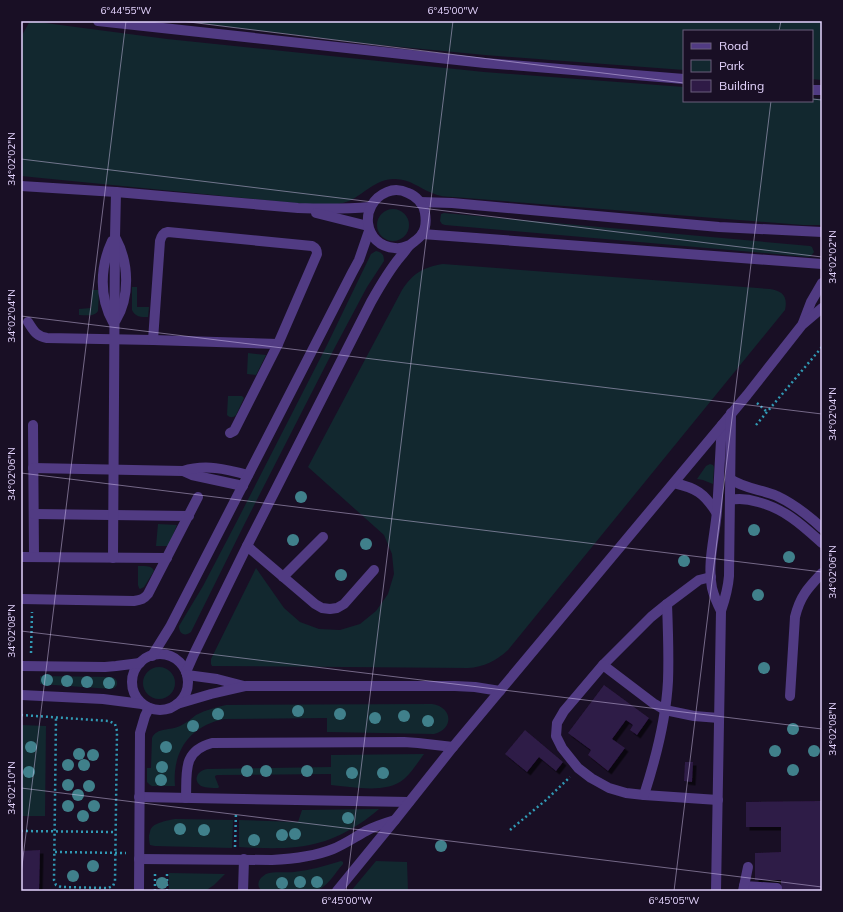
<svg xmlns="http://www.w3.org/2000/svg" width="843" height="912" font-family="Mulish,sans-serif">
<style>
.green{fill:#12282f}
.building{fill:#2f1b46;filter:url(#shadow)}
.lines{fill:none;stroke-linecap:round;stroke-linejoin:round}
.path{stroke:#319ab5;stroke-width:2.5;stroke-dasharray:2 3;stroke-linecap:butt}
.minor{stroke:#513b83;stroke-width:10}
.tree{fill:#40808b}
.ticks{fill:none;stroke:#e4d4fe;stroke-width:1;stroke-opacity:0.45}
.neatline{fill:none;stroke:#e4d4fe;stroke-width:1.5}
.ticks-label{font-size:10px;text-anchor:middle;fill:#e4d4fe}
</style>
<defs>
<filter id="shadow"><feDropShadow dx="3.5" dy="3.5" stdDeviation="0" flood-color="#0009"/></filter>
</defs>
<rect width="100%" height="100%" fill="#190f25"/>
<g class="green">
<path d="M30 21 167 39 484 72 684 87V101H812V98L822 99V225H803L453 197C446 197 439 196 432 193 419 188 410 179 395 179 377 178 364 194 349 201 341 204 333 205 324 206L21 176V37Z"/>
<path d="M181 21H815L822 23V80L812 79V31H684V70L485 55 370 44Z"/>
<circle cx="393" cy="225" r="16"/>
<path d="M444 213 810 246 812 247 814 252 811 256 809 257 445 225 442 224 440 221 441 214Z"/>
<path d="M376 251C382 252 384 255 384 261L367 287 334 349 243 527 191 632C185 637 179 634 179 626L203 586 236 523 327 345 371 254Z"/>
<path d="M443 264 770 289C783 291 788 297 785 310L508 650C496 661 484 667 468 668L212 666 211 664V659L256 568 284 608 300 622 319 629 340 630 360 624 376 611 388 594 394 574 392 554 384 535 308 467 402 290C413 273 424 267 443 264Z"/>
<path d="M132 287H137V307H149L148 317C141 317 135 317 132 310Z"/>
<path d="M92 290H99L98 311C94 317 86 315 79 315V309L91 308Z"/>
<path d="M248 353 266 355 256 375 247 374Z"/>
<path d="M228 396H242L244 398 236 415C233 418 230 418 227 415Z"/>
<path d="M710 464 713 465 714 467 713 484 703 480 697 479 706 466Z"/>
<path d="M158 524 177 525 169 545 167 546H156Z"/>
<path d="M138 566C144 566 152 565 154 571L144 587 140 589 139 588 138 585Z"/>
<circle cx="159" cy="683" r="16"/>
<path d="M40 676 112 677C119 679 119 688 111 689L40 684Z"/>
<path d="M432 704C453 707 454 729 434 734L327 732V718L224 719C190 726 172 751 175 786H152L150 785 147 782V768H151L152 738C157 727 170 731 180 726 186 723 191 719 196 715 206 710 216 707 226 705Z"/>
<path d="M21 725 46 726 45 816H21Z"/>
<path d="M424 754C418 762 412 772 404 779 387 794 353 787 331 785V774L217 775 215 776V777L219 787 218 788C213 788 206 788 201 786 192 780 198 770 207 769L331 767V755Z"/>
<path d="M379 809C356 829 328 844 297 847 278 849 258 848 239 847V820L298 822 302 810Z"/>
<path d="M175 819 233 820 232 848 155 846 150 845C149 841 149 839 149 835 150 834 150 829 151 829 153 823 169 820 175 819Z"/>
<path d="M341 861 343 862V864C335 873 327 888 315 891H262C255 885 259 878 266 874 274 871 286 873 294 872 310 870 325 866 341 861Z"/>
<path d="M376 861 407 862 408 891H351Z"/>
<path d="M169 873 225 874 214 885 205 891H169Z"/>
</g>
<g class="building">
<path d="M604 685 649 718 637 735 630 730 633 725 626 720 612 739 625 748 608 771 588 755 591 750 568 733Z"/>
<path d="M525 730 563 762 556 771 539 757 527 772 505 754Z"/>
<path d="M685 762H693L692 782 684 781Z"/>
<path d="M822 801V891H781V880H755V853L781 852V827H746V802Z"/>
<path d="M40 850 39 891H21V851Z"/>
</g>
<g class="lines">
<g class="path">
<path d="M757 403 767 412"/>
<path d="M756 425 822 347"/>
<path d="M31 653 32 612"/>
<path d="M21 715 109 721 115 724 117 731 115 881 113 886 108 888 61 887 56 885 54 880 56 718"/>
<path d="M510 830 546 800 570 777"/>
<path d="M21 831 116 832"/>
<path d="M235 847 236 812"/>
<path d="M55 852 126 853"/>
<path d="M155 891V872"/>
<path d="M167 891V872"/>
</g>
<g class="minor">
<path d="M98 21 485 63 684 79"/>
<path d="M812 90H822"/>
<path d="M21 186 116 192 298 208C323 209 346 209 370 207"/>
<path d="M420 202 452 203 719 227 822 232"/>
<path d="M316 213 368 226"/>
<path d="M422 234 822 264"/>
<path d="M112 241C100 267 99 297 113 322"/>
<path d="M116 320C130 297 129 263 116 239"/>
<path d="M28 322C34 331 36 336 47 338L153 340 278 344"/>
<path d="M803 323 811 302 822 283"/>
<path d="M153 340 160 241C162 235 163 233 168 232L312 246C316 248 317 250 317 254L278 344 234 431 230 433"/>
<path d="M33 425 34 557"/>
<path d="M33 468 183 471 192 475 243 486"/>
<path d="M183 471C205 464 226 469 248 475"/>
<path d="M730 479C745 489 761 489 777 496 794 504 808 515 822 528"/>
<path d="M674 483C696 488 704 493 716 512"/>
<path d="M730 500C740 498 748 499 758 502 785 509 802 525 822 543"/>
<path d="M34 514 189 516"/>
<path d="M247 546 315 604 322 608 330 609 337 608 344 604 374 570"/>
<path d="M21 557 167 558"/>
<path d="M113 558 115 237 116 192"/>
<path d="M283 577 323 537"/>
<path d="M711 577 699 580 667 604 651 617 603 665 564 711 557 723 556 736 562 748 578 768 591 778 609 788 626 793 644 795 718 800"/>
<path d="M21 599 134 601C141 600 144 599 148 594L198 497"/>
<path d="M721 611C717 603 714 596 712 588 707 563 715 536 717 511 719 482 720 454 722 425"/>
<circle cx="160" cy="682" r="28"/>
<path d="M152 656 170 627 352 273 359 260 369 231"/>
<path d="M603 665 653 703 665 710 694 716 719 718"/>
<path d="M21 666 105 667 116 666 140 663"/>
<path d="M186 672 194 654 247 546 371 302C380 286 389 270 401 256 404 253 406 249 409 246 413 242 419 239 422 234 426 228 426 219 425 213 424 204 416 196 408 193 402 190 394 189 387 192 358 204 363 246 395 248 400 249 405 247 410 245"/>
<path d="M187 675 217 679 244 686"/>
<path d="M21 695 103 699 142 704"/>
<path d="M790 696 795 617C800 596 808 588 822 573"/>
<path d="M177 704 211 694 246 686H455L475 687 500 691"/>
<path d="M644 795C656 758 666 720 668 681 669 655 668 629 667 604"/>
<path d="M139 797 409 802"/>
<path d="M186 798C187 772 182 751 212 743L404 742 418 743 453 747"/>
<path d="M139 859 272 860C293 859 313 857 333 849 345 844 355 837 366 831 375 826 385 823 395 820"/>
<path d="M744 886 777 888"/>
<path d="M139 891 140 733 145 716 149 708"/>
<path d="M243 891 244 859"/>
<path d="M337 891 395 820 453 747 747 395 802 325 822 308"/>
<path d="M716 891 721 611C725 599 728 589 729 576L731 413"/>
<path d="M743 891 748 867"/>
</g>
</g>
<g class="tree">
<circle cx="301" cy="497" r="6"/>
<circle cx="754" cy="530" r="6"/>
<circle cx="293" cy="540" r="6"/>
<circle cx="366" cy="544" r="6"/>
<circle cx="789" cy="557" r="6"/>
<circle cx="684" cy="561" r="6"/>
<circle cx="341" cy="575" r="6"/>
<circle cx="758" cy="595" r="6"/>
<circle cx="764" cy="668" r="6"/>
<circle cx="47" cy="680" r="6"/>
<circle cx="67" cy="681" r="6"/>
<circle cx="87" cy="682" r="6"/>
<circle cx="109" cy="683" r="6"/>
<circle cx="298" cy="711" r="6"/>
<circle cx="218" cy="714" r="6"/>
<circle cx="340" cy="714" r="6"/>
<circle cx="404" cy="716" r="6"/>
<circle cx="375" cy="718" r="6"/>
<circle cx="428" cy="721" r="6"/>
<circle cx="193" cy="726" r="6"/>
<circle cx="793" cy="729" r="6"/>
<circle cx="31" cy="747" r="6"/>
<circle cx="166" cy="747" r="6"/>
<circle cx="775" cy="751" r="6"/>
<circle cx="814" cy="751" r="6"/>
<circle cx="79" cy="754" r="6"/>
<circle cx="93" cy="755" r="6"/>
<circle cx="68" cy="765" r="6"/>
<circle cx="84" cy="765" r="6"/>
<circle cx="162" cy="767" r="6"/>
<circle cx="793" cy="770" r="6"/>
<circle cx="247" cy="771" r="6"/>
<circle cx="266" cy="771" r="6"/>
<circle cx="307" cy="771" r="6"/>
<circle cx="29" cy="772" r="6"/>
<circle cx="352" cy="773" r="6"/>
<circle cx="383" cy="773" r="6"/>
<circle cx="161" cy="780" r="6"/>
<circle cx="68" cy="785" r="6"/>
<circle cx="89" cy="786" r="6"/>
<circle cx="78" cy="795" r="6"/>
<circle cx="68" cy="806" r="6"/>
<circle cx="94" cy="806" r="6"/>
<circle cx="83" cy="816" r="6"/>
<circle cx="348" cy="818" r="6"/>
<circle cx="180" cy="829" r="6"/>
<circle cx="204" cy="830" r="6"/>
<circle cx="295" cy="834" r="6"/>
<circle cx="282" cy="835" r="6"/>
<circle cx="254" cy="840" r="6"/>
<circle cx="441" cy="846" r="6"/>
<circle cx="93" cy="866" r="6"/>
<circle cx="73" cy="876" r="6"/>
<circle cx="300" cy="882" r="6"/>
<circle cx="317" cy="882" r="6"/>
<circle cx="162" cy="883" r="6"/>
<circle cx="282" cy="883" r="6"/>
</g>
<path class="ticks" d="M181 21 684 83M779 31 781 21M812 99 822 100M21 159 822 257M21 316 822 414M21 473 822 572M21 631 822 729M21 788 822 887M21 874 126 21M346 891 453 21M674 891 771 101"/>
<rect width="843" height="912" fill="none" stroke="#190f25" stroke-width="44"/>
<rect x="683" y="30" width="130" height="72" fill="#190f25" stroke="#6a5e7c"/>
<rect x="691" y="43" width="20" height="6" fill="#513b83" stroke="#6a5e7c"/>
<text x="719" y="50" font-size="12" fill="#e4d4fe">Road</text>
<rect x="691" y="60" width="20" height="12" fill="#12282f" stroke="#6a5e7c"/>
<text x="719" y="70" font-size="12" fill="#e4d4fe">Park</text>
<rect x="691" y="80" width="20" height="12" fill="#2f1b46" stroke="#6a5e7c"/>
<text x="719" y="90" font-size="12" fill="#e4d4fe">Building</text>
<rect x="22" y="22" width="799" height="868" class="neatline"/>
<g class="ticks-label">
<text x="126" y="14">6°44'55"W</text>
<text x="453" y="14">6°45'00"W</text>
<text transform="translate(11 159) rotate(-90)" y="4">34°02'02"N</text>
<text transform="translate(832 257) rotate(-90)" y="4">34°02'02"N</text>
<text transform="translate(11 316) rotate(-90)" y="4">34°02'04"N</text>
<text transform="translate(832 414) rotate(-90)" y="4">34°02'04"N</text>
<text transform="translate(11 474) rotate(-90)" y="4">34°02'06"N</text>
<text transform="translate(832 572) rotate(-90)" y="4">34°02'06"N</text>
<text transform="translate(11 631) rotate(-90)" y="4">34°02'08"N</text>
<text transform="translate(832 729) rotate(-90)" y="4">34°02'08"N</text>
<text transform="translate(11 788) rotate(-90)" y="4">34°02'10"N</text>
<text x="347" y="904">6°45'00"W</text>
<text x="674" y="904">6°45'05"W</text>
</g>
</svg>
